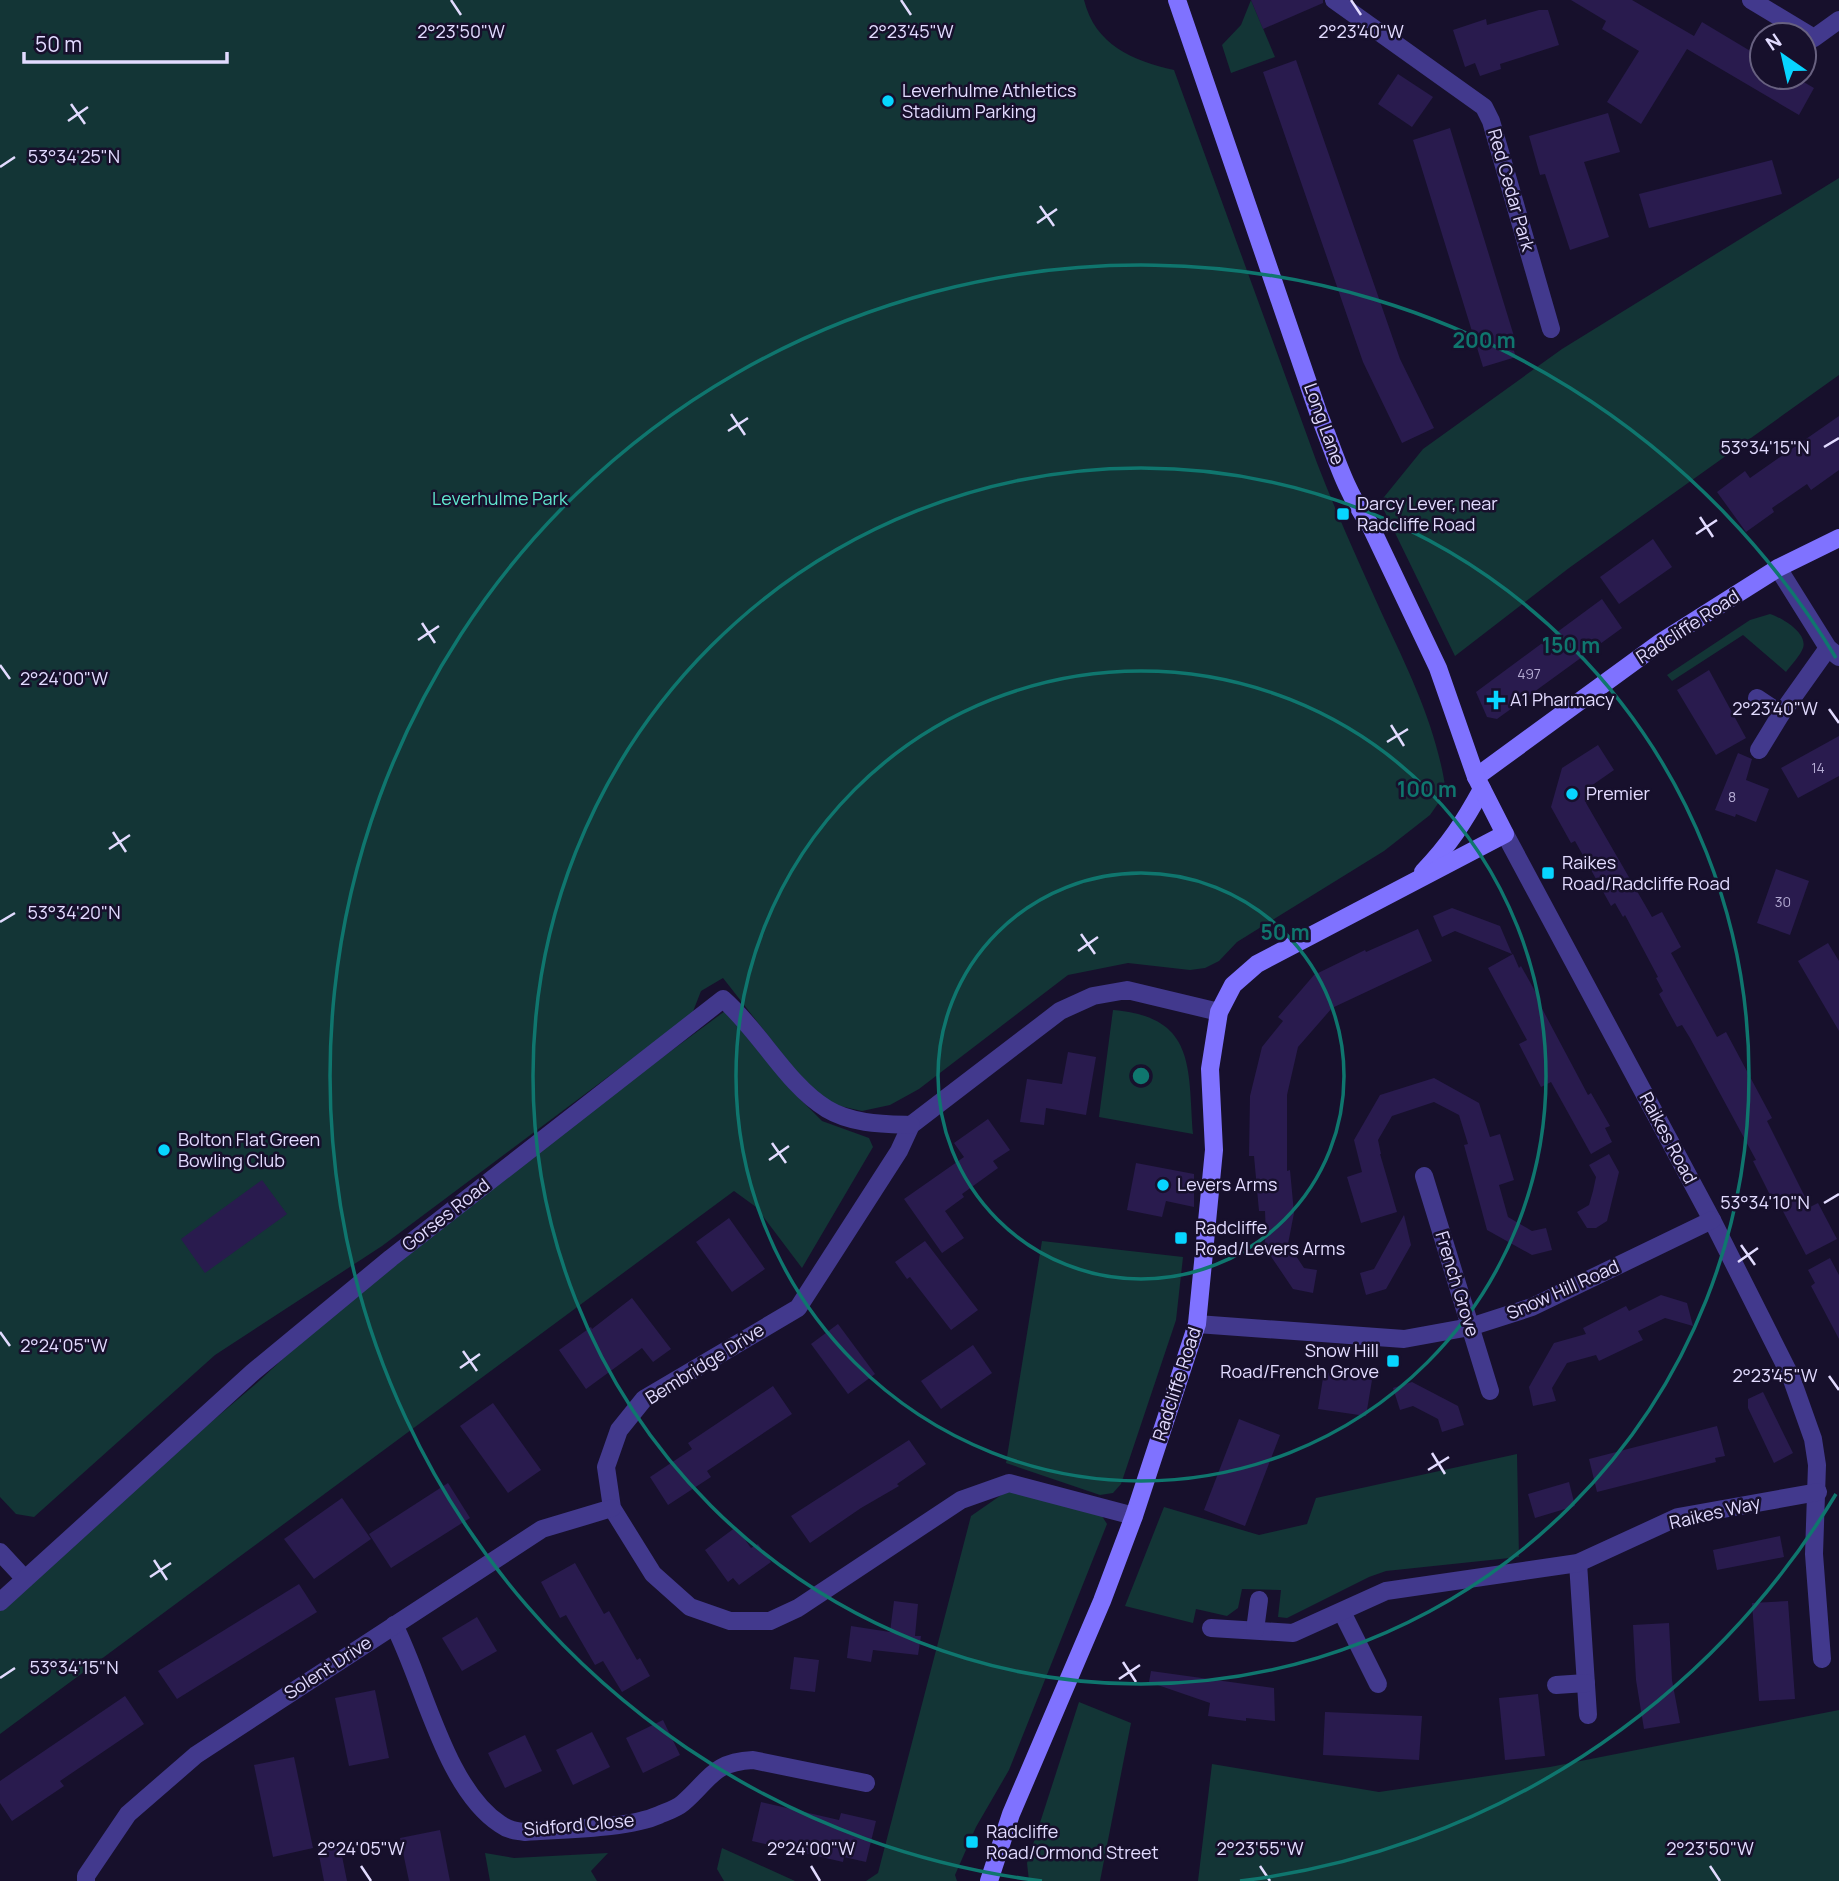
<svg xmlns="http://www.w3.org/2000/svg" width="1839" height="1881" font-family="Manrope,sans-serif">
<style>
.green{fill:#133536}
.building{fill:#291b4e}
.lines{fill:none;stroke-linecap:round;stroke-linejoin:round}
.street{stroke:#42398d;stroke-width:18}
.secondary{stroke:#7f72ff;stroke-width:18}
.ticks{fill:none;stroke:#e2dbff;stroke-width:2.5}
.ring{fill:none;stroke:#0f766e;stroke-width:3.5}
.poi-dot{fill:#07d5ff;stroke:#17102c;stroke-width:2.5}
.labels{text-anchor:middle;stroke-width:5;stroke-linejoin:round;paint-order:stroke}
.number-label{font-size:14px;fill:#b4abd3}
.poi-label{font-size:18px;fill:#e2dbff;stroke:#17102c;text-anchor:start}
.street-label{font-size:18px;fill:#e2dbff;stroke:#17102c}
.park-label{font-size:18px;fill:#60e6ce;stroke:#17102c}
.ticks-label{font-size:18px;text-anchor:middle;fill:#e2dbff;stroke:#17102c;stroke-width:5;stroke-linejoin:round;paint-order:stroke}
.centre{fill:#0f766e;stroke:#17102c;stroke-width:3.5}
.ring-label{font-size:21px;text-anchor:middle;font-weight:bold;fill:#0f766e;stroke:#17102c;stroke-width:5;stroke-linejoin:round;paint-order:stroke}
</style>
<rect width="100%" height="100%" fill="#17102c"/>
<g class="green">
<path d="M0 0H1084C1095 45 1133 61 1174 70L1317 463C1337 515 1360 565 1383 616 1410 674 1437 728 1446 792L1430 815 1384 851 1237 942 1219 961 1205 968 1190 970 1128 963 1068 975 919 1089 890 1105 862 1111 831 1104 802 1079 723 978 701 991 692 1014 382 1246 215 1355 34 1517 16 1514 0 1497Z"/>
<path d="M1251 0 1275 57 1231 73 1222 45 1241 25Z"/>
<path d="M1839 178V375L1569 568 1455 656 1380 502 1423 449 1562 349Z"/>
<path d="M1770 614C1782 618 1808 633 1803 648 1800 656 1791 665 1786 672L1743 635 1672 681 1667 675 1750 620Z"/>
<path d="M1113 1010C1196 1017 1188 1067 1193 1134L1099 1117Z"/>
<path d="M725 1011 790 1089 822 1121 869 1138 873 1147 802 1268 756 1207 734 1191 0 1734V1602L258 1382 391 1258Z"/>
<path d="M1042 1241 1183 1257 1176 1320 1121 1484 1113 1493 1100 1495 1006 1463Z"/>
<path d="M1517 1454 1519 1557 1386 1571 1369 1577 1287 1618 1278 1617 1281 1590 1242 1589 1238 1608 1227 1616 1196 1609 1193 1623 1125 1606 1164 1507 1259 1535 1307 1524 1316 1498Z"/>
<path d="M1007 1491 1102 1516 1107 1524 1009 1770 976 1827 955 1875 957 1881H866L878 1873 971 1516Z"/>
<path d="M1079 1702 1131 1723 1100 1881H1029L1027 1863Z"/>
<path d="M1839 1710V1881H1198L1212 1764 1379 1792 1550 1767Z"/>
<path d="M722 1848 795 1881H724L717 1869Z"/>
<path d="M485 1853 514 1858 608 1853 591 1871 597 1881H490Z"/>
</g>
<g class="building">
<path d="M1251 0H1323V3L1263 29Z"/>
<path d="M1571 0H1632L1694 36 1702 22 1762 58V77H1795L1814 88 1799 115 1687 49 1641 124 1607 102 1639 51 1602 29 1606 21Z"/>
<path d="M1539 10H1548L1559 45 1500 64 1501 69 1480 76 1475 63 1465 67 1453 30 1486 19 1487 25Z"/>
<path d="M1296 60 1400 359 1434 428 1402 443 1363 362 1263 72Z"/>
<path d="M1398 74 1433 97 1412 127 1378 104Z"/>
<path d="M1608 113 1620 152 1584 162 1609 237 1570 250 1545 174 1540 175 1529 136Z"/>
<path d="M1450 128 1517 346 1513 348 1516 357 1483 367 1413 140Z"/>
<path d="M1772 160 1782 194 1649 228 1639 194Z"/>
<path d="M1839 416V470L1811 490 1807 484 1772 508 1774 512 1746 532 1717 492 1745 471 1750 478Z"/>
<path d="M1653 539 1672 567 1619 604 1600 577Z"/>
<path d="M1602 599 1622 628 1497 719 1487 717 1476 692Z"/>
<path d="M1709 670 1746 738 1716 755 1677 690Z"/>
<path d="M1839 736V776L1798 798 1781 768Z"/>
<path d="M1598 745 1614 770 1591 786 1586 803 1652 917 1662 912 1681 947 1671 953 1717 1037 1726 1032 1772 1118 1767 1121 1810 1207 1818 1203 1837 1239 1806 1255 1774 1194 1770 1195 1753 1161 1756 1160 1690 1038 1682 1025 1677 1027 1659 994 1663 991 1656 978 1658 977 1625 915 1623 917 1615 903 1611 906 1575 841 1571 843 1551 807 1562 768Z"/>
<path d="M1738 753 1752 759 1746 780 1769 789 1756 822 1736 814 1735 817 1715 810Z"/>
<path d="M1776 869 1809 881 1790 935 1757 923Z"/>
<path d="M1452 908 1500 926 1512 954 1455 931 1442 937 1433 916Z"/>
<path d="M1418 929 1432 961 1332 1008 1298 1047 1287 1095V1171L1290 1170 1294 1213 1288 1244 1304 1268 1317 1270 1313 1293 1293 1289 1264 1246 1266 1236 1265 1211H1259L1254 1156H1249L1250 1096 1262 1047 1283 1021 1278 1017 1314 975 1365 950 1366 952Z"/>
<path d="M1828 943 1839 961V1031L1798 961Z"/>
<path d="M1513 954 1519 968 1521 966 1540 1000 1538 1001 1588 1095 1591 1093 1610 1126 1605 1128 1612 1142 1591 1154 1551 1082 1541 1087 1519 1044 1527 1040 1488 968Z"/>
<path d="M1068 1052 1096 1057 1086 1115 1046 1108 1044 1125 1020 1122 1027 1079 1062 1084Z"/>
<path d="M1434 1078 1479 1103 1490 1137 1500 1134 1514 1180 1499 1185 1508 1217 1532 1231 1546 1228 1552 1250 1532 1255 1487 1230 1464 1145 1468 1144 1459 1115 1434 1102 1392 1116 1378 1140 1381 1154H1380L1397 1212 1361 1223 1347 1177 1362 1172 1354 1140 1380 1095Z"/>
<path d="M988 1119 1010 1150 993 1161 998 1168 962 1194 964 1197 945 1211 964 1238 942 1253 904 1199 964 1157 954 1143Z"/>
<path d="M1609 1154 1619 1172 1607 1221 1596 1228H1587L1577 1212 1589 1205 1593 1191 1596 1177 1589 1165Z"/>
<path d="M1136 1163 1194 1174V1207L1166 1201 1162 1217 1127 1210Z"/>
<path d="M262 1180 287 1214 205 1273 181 1239Z"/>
<path d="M1404 1215 1411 1245 1386 1289 1366 1295 1360 1273 1374 1269Z"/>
<path d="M729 1218 765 1269 732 1292 696 1242Z"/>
<path d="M925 1241 978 1310 951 1330 910 1277 907 1279 895 1262Z"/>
<path d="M1830 1258 1839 1275V1339L1811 1286 1815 1283 1808 1270Z"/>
<path d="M1661 1295 1687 1303 1693 1326 1665 1318 1638 1331 1643 1340 1599 1361 1596 1355 1567 1363 1552 1388 1556 1401 1533 1406 1529 1387 1554 1343 1586 1334 1583 1328 1626 1306 1629 1311Z"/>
<path d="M632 1298 671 1349 653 1362 642 1348 586 1389 559 1350 591 1327 592 1329Z"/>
<path d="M838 1324 875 1374 848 1394 811 1344Z"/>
<path d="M973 1345 992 1373 941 1409 921 1381Z"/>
<path d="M1324 1372 1372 1380 1366 1416 1318 1409Z"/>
<path d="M1412 1382 1458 1406 1464 1425 1442 1432 1438 1419 1413 1406 1400 1410 1393 1388Z"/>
<path d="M773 1386 792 1414 707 1471 711 1477 668 1505 650 1477 692 1449 688 1443Z"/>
<path d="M1763 1392 1793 1453 1774 1463 1748 1408V1399Z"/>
<path d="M493 1403 541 1470 508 1493 460 1426Z"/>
<path d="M1239 1419 1280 1435 1245 1526 1204 1510Z"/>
<path d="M1717 1426 1725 1456 1715 1458 1716 1462 1597 1492 1589 1459Z"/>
<path d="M909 1440 926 1464 897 1484 899 1486 861 1508 810 1543 791 1516Z"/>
<path d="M1569 1482 1575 1506 1535 1518 1528 1494Z"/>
<path d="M448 1483 470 1518 391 1568 369 1534Z"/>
<path d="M342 1498 371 1539 314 1579 284 1539Z"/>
<path d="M736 1527 751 1548 758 1544 771 1562 739 1585 733 1578 728 1582 705 1550Z"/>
<path d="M1780 1536 1784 1557 1717 1570 1713 1550Z"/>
<path d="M575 1563 604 1614 609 1611 637 1660 640 1658 650 1676 622 1692 603 1661 595 1665 566 1615 560 1618 541 1582Z"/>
<path d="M299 1584 317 1612 177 1699 158 1671Z"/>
<path d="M894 1601 918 1604 915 1636H921L918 1655 873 1650 871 1662 847 1658 851 1626 890 1632Z"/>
<path d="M1788 1601 1795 1699 1759 1701 1752 1603Z"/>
<path d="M477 1617 497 1651 462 1671 442 1638Z"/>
<path d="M1669 1623 1672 1680 1680 1723 1644 1729 1636 1680 1633 1625Z"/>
<path d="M794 1657 819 1660 815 1692 790 1689Z"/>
<path d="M1151 1671 1274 1688 1275 1721 1246 1718V1721L1208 1716 1210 1703 1149 1682Z"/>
<path d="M375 1690 389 1758 349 1766 335 1698Z"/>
<path d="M1538 1694 1545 1756 1505 1760 1499 1698Z"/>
<path d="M125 1696 144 1724 60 1781 64 1786 12 1821 0 1803V1781Z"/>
<path d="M1325 1712 1422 1716 1419 1760 1323 1755Z"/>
<path d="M663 1720 680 1755 643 1773 626 1738Z"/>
<path d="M592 1732 610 1767 573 1785 556 1750Z"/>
<path d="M525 1735 542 1771 505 1788 488 1753Z"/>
<path d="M294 1757 313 1848 273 1857 254 1765Z"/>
<path d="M761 1802 839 1820 841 1813 876 1821 866 1862 844 1857 843 1862 752 1841Z"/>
<path d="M440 1830 450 1881H409L400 1838Z"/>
<path d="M340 1846 347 1881H324L318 1850Z"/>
</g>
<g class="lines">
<g class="street">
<path d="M1334 0 1484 107 1491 121 1551 329"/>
<path d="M1751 0 1814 38 1839 20"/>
<path d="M1778 568 1828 648 1839 657"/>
<path d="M1757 698 1781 714"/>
<path d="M1759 750 1781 714 1828 648"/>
<path d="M1505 834 1712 1220 1791 1377 1813 1439 1817 1465 1814 1554 1822 1659"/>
<path d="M1424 1176 1490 1391"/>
<path d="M1197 1324 1404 1339 1470 1327 1532 1307 1712 1220"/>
<path d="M1134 1516 1009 1483 961 1500 798 1608 770 1621H730L690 1607 653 1574 612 1508 606 1467 619 1430 644 1399 798 1308 899 1151 911 1125 1060 1011 1093 996 1127 990 1219 1012"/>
<path d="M0 1552 25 1579"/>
<path d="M1578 1563 1588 1715"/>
<path d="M0 1602 253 1372 391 1258 723 999C760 1031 787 1085 827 1109 852 1124 883 1124 911 1125"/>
<path d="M1342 1612 1378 1684"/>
<path d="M394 1625C424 1683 445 1788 500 1824 508 1830 516 1831 525 1832 562 1829 627 1829 659 1815 666 1812 676 1809 683 1803 710 1780 712 1762 753 1760L866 1783"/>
<path d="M1211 1628 1293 1633 1386 1591 1578 1563 1678 1517 1818 1492"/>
<path d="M1255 1630 1259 1600"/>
<path d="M1556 1685 1586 1683"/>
<path d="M86 1881V1876L128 1814 196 1755 542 1529 612 1508"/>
</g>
<g class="secondary">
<path d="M1476 777 1661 642 1778 568 1839 538"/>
<path d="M1423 872C1449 845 1464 822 1482 789"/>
<path d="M989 1881 1011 1814 1102 1601 1134 1516 1197 1324 1214 1150 1210 1069 1219 1012 1233 985 1257 964 1505 834 1476 777 1438 668 1369 523C1345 492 1334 451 1319 415L1177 0"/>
</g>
</g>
<path class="ticks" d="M451 0 461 15M901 0 911 15M1351 0 1361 15M71 104 85 124M68 121 88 107M0 167 15 157M1040 206 1054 226M1037 223 1057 209M731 414 745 435M728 431 748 418M1824 447 1839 438M1700 517 1713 537M1696 534 1717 520M422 623 435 643M418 640 439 626M0 665 10 679M1829 709 1839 723M1391 725 1404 746M1387 742 1408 729M113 832 126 852M109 849 130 835M0 922 15 913M1081 934 1095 954M1078 951 1098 937M772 1143 786 1163M769 1160 789 1146M1824 1203 1839 1194M1741 1245 1755 1265M1738 1262 1758 1248M0 1332 10 1346M463 1351 477 1371M460 1368 480 1354M1829 1376 1839 1390M1432 1453 1445 1474M1428 1470 1449 1457M154 1560 167 1580M150 1577 171 1563M1123 1662 1136 1682M0 1678 15 1668M1119 1679 1140 1665M361 1866 371 1881M811 1866 820 1881M1260 1866 1270 1881M1710 1866 1720 1881"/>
<g class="ring">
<circle cx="1141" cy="1076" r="203"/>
<circle cx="1141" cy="1076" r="405"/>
<circle cx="1141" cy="1076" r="608"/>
<path d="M1836 1494A811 811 0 0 1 1240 1881M1042 1881A811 811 0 1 1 1836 658"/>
</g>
<g class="poi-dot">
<circle cx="888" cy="101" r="7"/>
<rect x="1336" y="507" width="14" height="14" rx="3.5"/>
<path d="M1492.5 689.5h7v7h7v7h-7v7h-7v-7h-7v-7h7z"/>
<circle cx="1572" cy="794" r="7"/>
<rect x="1541" y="866" width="14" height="14" rx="3.5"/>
<circle cx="164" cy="1150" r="7"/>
<circle cx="1163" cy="1185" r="7"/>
<rect x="1174" y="1231" width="14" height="14" rx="3.5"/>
<rect x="1386" y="1354" width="14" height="14" rx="3.5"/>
<rect x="965" y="1835" width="14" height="14" rx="3.5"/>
</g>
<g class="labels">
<g class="number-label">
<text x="1529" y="679">497</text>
<text x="1818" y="773">14</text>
<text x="1732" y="802">8</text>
<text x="1783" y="907">30</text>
</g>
<g class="poi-label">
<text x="902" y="97">Leverhulme Athletics<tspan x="902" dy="21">Stadium Parking</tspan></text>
<text x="1357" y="510">Darcy Lever, near<tspan x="1357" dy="21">Radcliffe Road</tspan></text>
<text x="1510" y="706">A1 Pharmacy</text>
<text x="1586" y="800">Premier</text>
<text x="1562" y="869">Raikes<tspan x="1562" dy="21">Road/Radcliffe Road</tspan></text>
<text x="178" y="1146">Bolton Flat Green<tspan x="178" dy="21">Bowling Club</tspan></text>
<text x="1177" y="1191">Levers Arms</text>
<text x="1195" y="1234">Radcliffe<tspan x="1195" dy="21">Road/Levers Arms</tspan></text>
<text x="1379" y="1357" text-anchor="end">Snow Hill<tspan x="1379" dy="21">Road/French Grove</tspan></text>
<text x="986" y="1838">Radcliffe<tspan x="986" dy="21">Road/Ormond Street</tspan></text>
</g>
<g class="street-label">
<text transform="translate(1511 190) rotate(74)" y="6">Red Cedar Park</text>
<text transform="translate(1324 424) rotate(70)" y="6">Long Lane</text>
<text transform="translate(1688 627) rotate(-33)" y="6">Radcliffe Road</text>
<text transform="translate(1668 1138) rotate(62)" y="6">Raikes Road</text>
<text transform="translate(446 1215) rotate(-38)" y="6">Gorses Road</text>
<text transform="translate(1457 1284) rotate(73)" y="6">French Grove</text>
<text transform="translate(1563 1290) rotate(-24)" y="6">Snow Hill Road</text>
<text transform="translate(705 1364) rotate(-32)" y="6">Bembridge Drive</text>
<text transform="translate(1177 1384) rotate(-72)" y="6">Radcliffe Road</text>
<text transform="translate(1715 1513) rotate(-13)" y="6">Raikes Way</text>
<text transform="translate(328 1668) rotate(-33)" y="6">Solent Drive</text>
<text transform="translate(579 1825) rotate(-5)" y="6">Sidford Close</text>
</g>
<g class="park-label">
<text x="500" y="505">Leverhulme Park</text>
</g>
</g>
<g class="ticks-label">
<text x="461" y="38">2°23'50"W</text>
<text x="911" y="38">2°23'45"W</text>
<text x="1361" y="38">2°23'40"W</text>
<text x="74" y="163">53°34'25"N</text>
<text x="1765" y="454">53°34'15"N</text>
<text x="64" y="685">2°24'00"W</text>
<text x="1775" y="715">2°23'40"W</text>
<text x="74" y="919">53°34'20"N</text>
<text x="1765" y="1209">53°34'10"N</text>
<text x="64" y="1352">2°24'05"W</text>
<text x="1775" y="1382">2°23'45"W</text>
<text x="74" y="1674">53°34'15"N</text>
<text x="361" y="1855">2°24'05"W</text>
<text x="811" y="1855">2°24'00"W</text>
<text x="1260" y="1855">2°23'55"W</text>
<text x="1710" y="1855">2°23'50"W</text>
</g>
<circle cx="1141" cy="1076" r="10" class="centre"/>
<g class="ring-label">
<text x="1484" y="348">200 m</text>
<text x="1571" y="653">150 m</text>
<text x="1427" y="797">100 m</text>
<text x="1285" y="940">50 m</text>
</g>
<g transform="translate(1783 56) rotate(326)"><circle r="33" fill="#17102c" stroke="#686180" stroke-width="2"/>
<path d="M0-5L12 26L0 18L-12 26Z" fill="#07d5ff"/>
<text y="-10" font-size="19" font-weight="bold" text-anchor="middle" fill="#e2dbff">N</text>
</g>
<path d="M24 52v10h203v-10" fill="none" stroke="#e2dbff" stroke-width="3.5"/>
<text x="35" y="52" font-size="21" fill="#e2dbff" stroke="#17102c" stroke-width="5" paint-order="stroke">50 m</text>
</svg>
